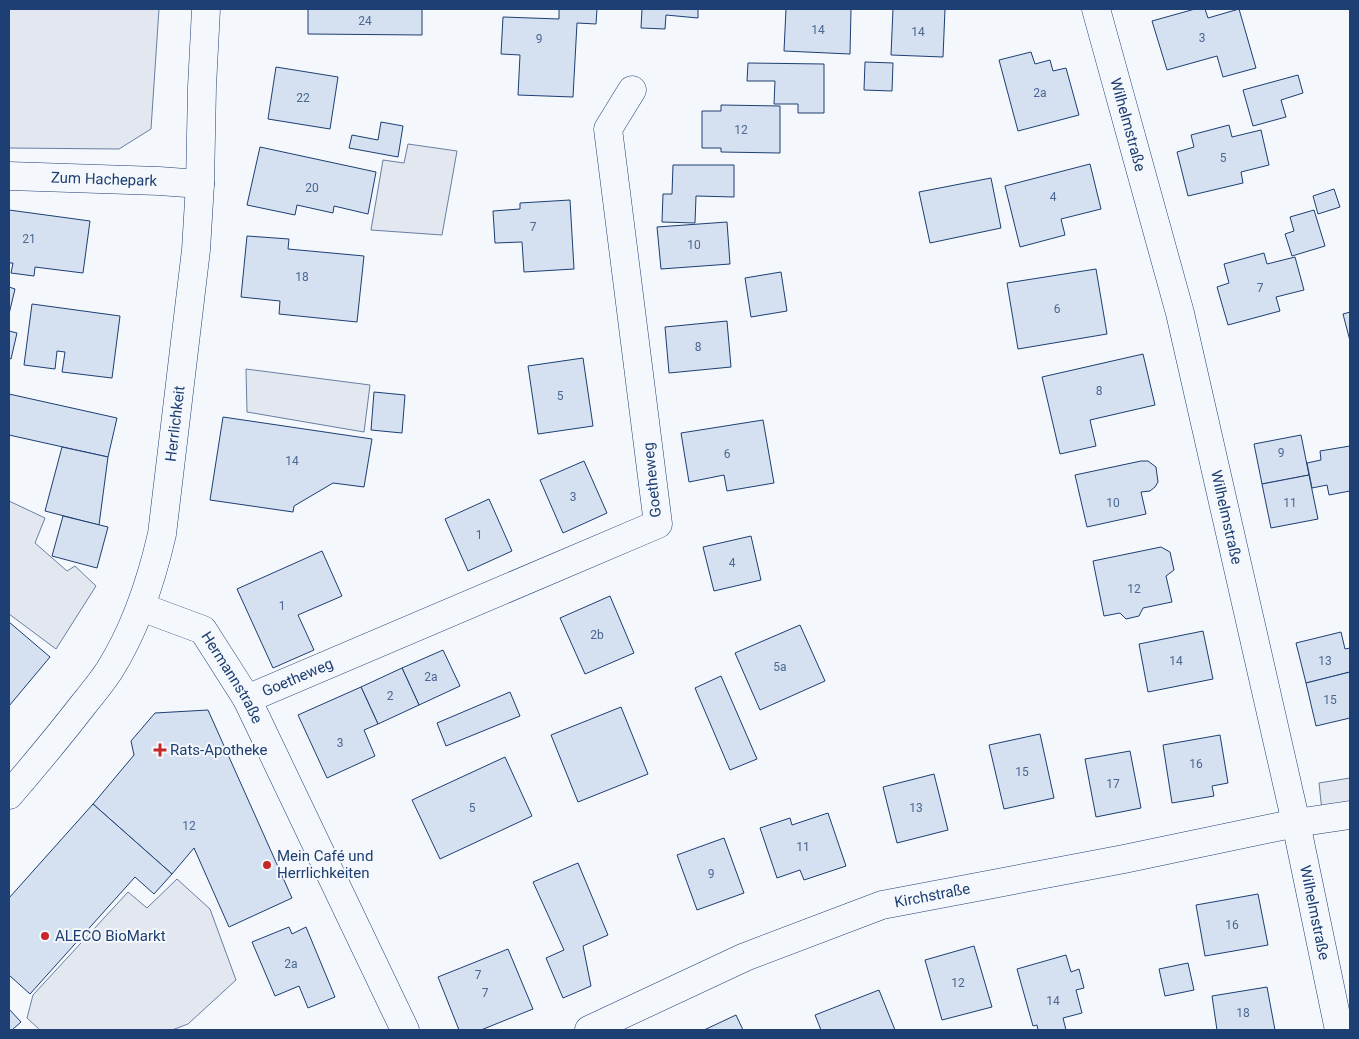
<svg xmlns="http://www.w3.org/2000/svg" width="1359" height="1039" font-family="Roboto,sans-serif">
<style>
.parking{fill:#e3e8f0;stroke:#687fa3}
.building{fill:#d5e0f0;stroke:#1d3f73}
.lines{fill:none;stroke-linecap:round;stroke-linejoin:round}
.minor-casing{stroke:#1d3f73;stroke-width:29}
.major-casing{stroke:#1d3f73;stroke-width:29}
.minor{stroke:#f4f7fb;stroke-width:28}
.major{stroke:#f4f7fb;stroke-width:28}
.poi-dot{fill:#c62828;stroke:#f4f7fb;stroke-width:2}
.labels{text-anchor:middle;stroke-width:4;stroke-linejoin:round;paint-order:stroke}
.number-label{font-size:12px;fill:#4b6792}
.street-label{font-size:15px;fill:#1d3f73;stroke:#f4f7fb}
.poi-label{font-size:15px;fill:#1d3f73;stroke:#f4f7fb;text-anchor:start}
</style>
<rect width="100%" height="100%" fill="#f4f7fb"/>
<g class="parking">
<path d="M9 9H159L151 129 119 149 9 148Z"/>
<path d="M408 144 457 151 442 235 371 230 383 160 404 163Z"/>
<path d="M246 369 370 385 364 432 247 412Z"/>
<path d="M9 501 45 518 35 543 67 571 75 566 96 586 56 649 9 614Z"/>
<path d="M1350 778V807L1322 811 1319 783Z"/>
<path d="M177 879 210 909 236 980 188 1024 172 1030H40L27 1018 33 995 128 892 147 908Z"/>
</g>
<g class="building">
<path d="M308 9H422V35L308 34Z"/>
<path d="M559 9H597L596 24 577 23 573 97 518 95 520 55 501 54 503 17 559 19Z"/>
<path d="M642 9H698V18L666 15 665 29 641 28Z"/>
<path d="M786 9H851L850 54 784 51Z"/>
<path d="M893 9H945L943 57 891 55Z"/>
<path d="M1195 9H1205L1208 18 1239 9 1256 68 1223 77 1217 56 1167 70 1152 21Z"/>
<path d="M1031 52 1035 64 1050 60 1053 71 1066 68 1079 115 1018 131 999 60Z"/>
<path d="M865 62 893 63 892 91 864 90Z"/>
<path d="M748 63 824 64V113H798V104H774L775 81H747Z"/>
<path d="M276 67 338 77 330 129 268 119Z"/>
<path d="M1298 75 1303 93 1281 100 1286 117 1253 126 1243 90Z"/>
<path d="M721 105 780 106V153L721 152V148H702V111H721Z"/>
<path d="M381 122 403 126 398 157 349 148 352 135 378 140Z"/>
<path d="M1229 125 1232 137 1261 130 1269 165 1241 172 1243 183 1188 196 1177 152 1194 147 1191 135Z"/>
<path d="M260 147 376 172 368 214 334 206 333 213 297 205 295 215 247 205Z"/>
<path d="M1090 164 1101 209 1061 219 1065 235 1020 247 1005 186Z"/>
<path d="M673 165H734V197L696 196 695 223 662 222 663 194H672Z"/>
<path d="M991 178 1001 228 930 243 919 192Z"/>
<path d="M1334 189 1340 207 1318 214 1313 196Z"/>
<path d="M570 200 574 269 524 272 522 242 495 243 493 211 520 209V203Z"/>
<path d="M9 210 90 221 83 273 35 267 34 276 11 273 13 263H9Z"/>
<path d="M1314 210 1325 246 1292 256 1285 234 1294 231 1290 217Z"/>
<path d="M727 222 730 264 661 269 657 227Z"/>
<path d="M247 236 289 239 288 249 364 256 357 322 279 314 280 301 241 297Z"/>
<path d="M1264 253 1267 264 1295 257 1304 290 1276 297 1280 311 1228 325 1217 287 1229 283 1224 264Z"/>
<path d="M1096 269 1107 334 1018 349 1007 283Z"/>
<path d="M781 272 787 311 751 317 745 278Z"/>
<path d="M9 287 15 289 9 314Z"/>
<path d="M32 304 120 316 112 378 62 372 65 352 57 351 55 369 24 365Z"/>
<path d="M1350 312V341L1343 314Z"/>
<path d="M727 321 731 367 669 373 665 327Z"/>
<path d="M9 331 17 333 11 359 9 358Z"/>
<path d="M1143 354 1155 405 1090 420 1096 446 1060 454 1042 377Z"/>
<path d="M583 358 593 426 538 434 528 366Z"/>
<path d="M374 392 405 395 402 433 371 430Z"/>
<path d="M9 394 117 418 108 457 9 435Z"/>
<path d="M223 417 372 439 364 487 333 483 294 506 293 512 210 500Z"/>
<path d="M763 420 774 483 727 491 724 475 689 482 681 433Z"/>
<path d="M1301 435 1309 475 1262 484 1254 444Z"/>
<path d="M1350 446V491L1329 495 1327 485 1312 488 1307 463 1321 460 1320 451Z"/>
<path d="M62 447 108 457 99 525 45 511Z"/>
<path d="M584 461 607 513 563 533 540 480Z"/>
<path d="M1141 461H1148L1156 467 1158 482 1155 487 1150 491 1141 492 1146 514 1087 527 1075 475Z"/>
<path d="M1309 475 1318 519 1271 528 1262 484Z"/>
<path d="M489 499 512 551 468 571 445 519Z"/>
<path d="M63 516 108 527 97 568 52 556Z"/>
<path d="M751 536 761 580 714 591 703 547Z"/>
<path d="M1161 547 1170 552 1174 570 1166 576 1172 602 1143 608 1139 616 1126 619 1120 613 1104 616 1093 561Z"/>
<path d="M322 551 342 596 298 615 314 650 273 668 237 589Z"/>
<path d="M610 596 634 653 585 674 560 618Z"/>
<path d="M9 622 50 657 9 706Z"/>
<path d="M800 625 825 681 760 710 735 653Z"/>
<path d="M1203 631 1213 679 1148 692 1139 644Z"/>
<path d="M1341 632 1345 649 1350 648V672L1306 683 1296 643Z"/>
<path d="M443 650 460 686 419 705 402 668Z"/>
<path d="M402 668 419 705 378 724 361 687Z"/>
<path d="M1350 672V718L1316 726 1306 683Z"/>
<path d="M721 676 757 759 730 770 695 688Z"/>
<path d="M361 687 378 724 364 730 375 756 327 778 298 715Z"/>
<path d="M510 692 520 716 446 746 437 723Z"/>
<path d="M621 707 648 774 578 802 551 735Z"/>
<path d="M208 710 292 898 229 927 194 848 172 874 93 804 134 755 131 741 155 713Z"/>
<path d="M1040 734 1054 798 1004 809 989 745Z"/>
<path d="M1220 735 1228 783 1212 786 1214 796 1172 803 1163 745Z"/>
<path d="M1130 751 1141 808 1096 817 1085 759Z"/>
<path d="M505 757 532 816 440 859 412 800Z"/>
<path d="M934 774 948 830 897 843 883 787Z"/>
<path d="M93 804 172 874 154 894 135 877 30 994 9 975V898Z"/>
<path d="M828 813 846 866 804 880 800 870 777 878 760 828 790 818 792 825Z"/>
<path d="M724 838 744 893 697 910 677 855Z"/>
<path d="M578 863 608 935 583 946 591 986 563 998 546 958 564 950 533 882Z"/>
<path d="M1258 894 1268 945 1205 956 1196 905Z"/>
<path d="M289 927 292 934 306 927 335 997 308 1008 299 986 275 996 252 942Z"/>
<path d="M974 946 992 1007 942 1020 925 960Z"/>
<path d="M508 949 533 1009 481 1030H459L438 977Z"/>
<path d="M1066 955 1071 972 1079 969 1084 988 1076 990 1082 1013 1063 1018 1066 1030H1038L1037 1025 1033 1026 1017 969Z"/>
<path d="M1188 963 1194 990 1165 996 1159 969Z"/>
<path d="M1267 987 1275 1030H1217L1212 996Z"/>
<path d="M879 990 895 1030H821L815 1015Z"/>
<path d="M9 1009 21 1022 12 1030H9Z"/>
<path d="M736 1015 743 1030H704Z"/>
</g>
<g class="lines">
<g class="minor-casing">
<g id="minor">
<path id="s1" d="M1096 9 1180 313 1296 823 1339 1030"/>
<path id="s2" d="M9 176 159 181 200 184"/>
<path id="s3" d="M141 607 203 630 247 699 405 1030"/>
<path id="s4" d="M247 699 658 524 608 129 632 90"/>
<path id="s5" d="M589 1030 745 957 882 905 1124 859 1296 823 1350 815"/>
</g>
</g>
<g class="major-casing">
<g id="major">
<path id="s6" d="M9 795C34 766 59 736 83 705 92 694 101 683 109 671 135 630 151 582 162 534L196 250 200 184 202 87 206 9"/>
</g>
</g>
<use href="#minor" class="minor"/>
<use href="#major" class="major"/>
</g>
<g class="poi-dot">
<path d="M157.5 742.5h5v5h5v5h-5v5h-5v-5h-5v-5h5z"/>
<circle cx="267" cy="865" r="5"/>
<circle cx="45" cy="936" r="5"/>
</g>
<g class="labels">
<g class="number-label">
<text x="365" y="25">24</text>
<text x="818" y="34">14</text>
<text x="918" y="36">14</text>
<text x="1202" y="42">3</text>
<text x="539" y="43">9</text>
<text x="1040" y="97">2a</text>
<text x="303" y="102">22</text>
<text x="741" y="134">12</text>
<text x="1223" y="162">5</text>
<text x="312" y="192">20</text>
<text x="1053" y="201">4</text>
<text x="533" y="231">7</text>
<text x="29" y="243">21</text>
<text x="694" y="249">10</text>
<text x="302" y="281">18</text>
<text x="1260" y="292">7</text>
<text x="1057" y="313">6</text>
<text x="698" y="351">8</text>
<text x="1099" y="395">8</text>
<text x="560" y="400">5</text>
<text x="1281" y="457">9</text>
<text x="727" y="458">6</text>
<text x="292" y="465">14</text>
<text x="573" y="501">3</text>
<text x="1113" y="507">10</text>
<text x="1290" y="507">11</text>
<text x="479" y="539">1</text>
<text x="732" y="567">4</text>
<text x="1134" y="593">12</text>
<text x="282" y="610">1</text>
<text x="597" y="639">2b</text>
<text x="1176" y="665">14</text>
<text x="1325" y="665">13</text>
<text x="780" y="671">5a</text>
<text x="431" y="681">2a</text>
<text x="390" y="700">2</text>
<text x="1330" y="704">15</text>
<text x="340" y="747">3</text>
<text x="1196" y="768">16</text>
<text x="1022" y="776">15</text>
<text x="1113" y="788">17</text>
<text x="472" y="812">5</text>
<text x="916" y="812">13</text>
<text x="189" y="830">12</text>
<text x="803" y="851">11</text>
<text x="711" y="878">9</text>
<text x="1232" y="929">16</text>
<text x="291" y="968">2a</text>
<text x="478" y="979">7</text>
<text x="958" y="987">12</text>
<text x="485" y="997">7</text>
<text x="1053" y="1005">14</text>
<text x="1243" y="1017">18</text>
</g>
<g class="street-label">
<text dy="5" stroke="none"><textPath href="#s1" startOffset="120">Wilhelmstraße</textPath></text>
<text dy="5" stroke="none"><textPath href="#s2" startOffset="95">Zum Hachepark</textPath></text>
<text dy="5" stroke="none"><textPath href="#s6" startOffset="418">Herrlichkeit</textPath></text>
<text transform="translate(652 480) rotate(-96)" y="5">Goetheweg</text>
<text dy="5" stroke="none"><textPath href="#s1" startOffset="525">Wilhelmstraße</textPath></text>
<text dy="5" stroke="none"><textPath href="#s4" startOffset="55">Goetheweg</textPath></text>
<text dy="5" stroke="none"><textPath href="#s3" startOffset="122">Hermannstraße</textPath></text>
<text dy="5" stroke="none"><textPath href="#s5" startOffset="370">Kirchstraße</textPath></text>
<text dy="5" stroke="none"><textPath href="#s1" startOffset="930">Wilhelmstraße</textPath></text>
</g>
<g class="poi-label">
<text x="170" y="755">Rats-Apotheke</text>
<text x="277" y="861">Mein Café und<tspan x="277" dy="17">Herrlichkeiten</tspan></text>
<text x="55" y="941">ALECO BioMarkt</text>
</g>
</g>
<rect width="1359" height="1039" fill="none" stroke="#1d3f73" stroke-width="20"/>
</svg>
